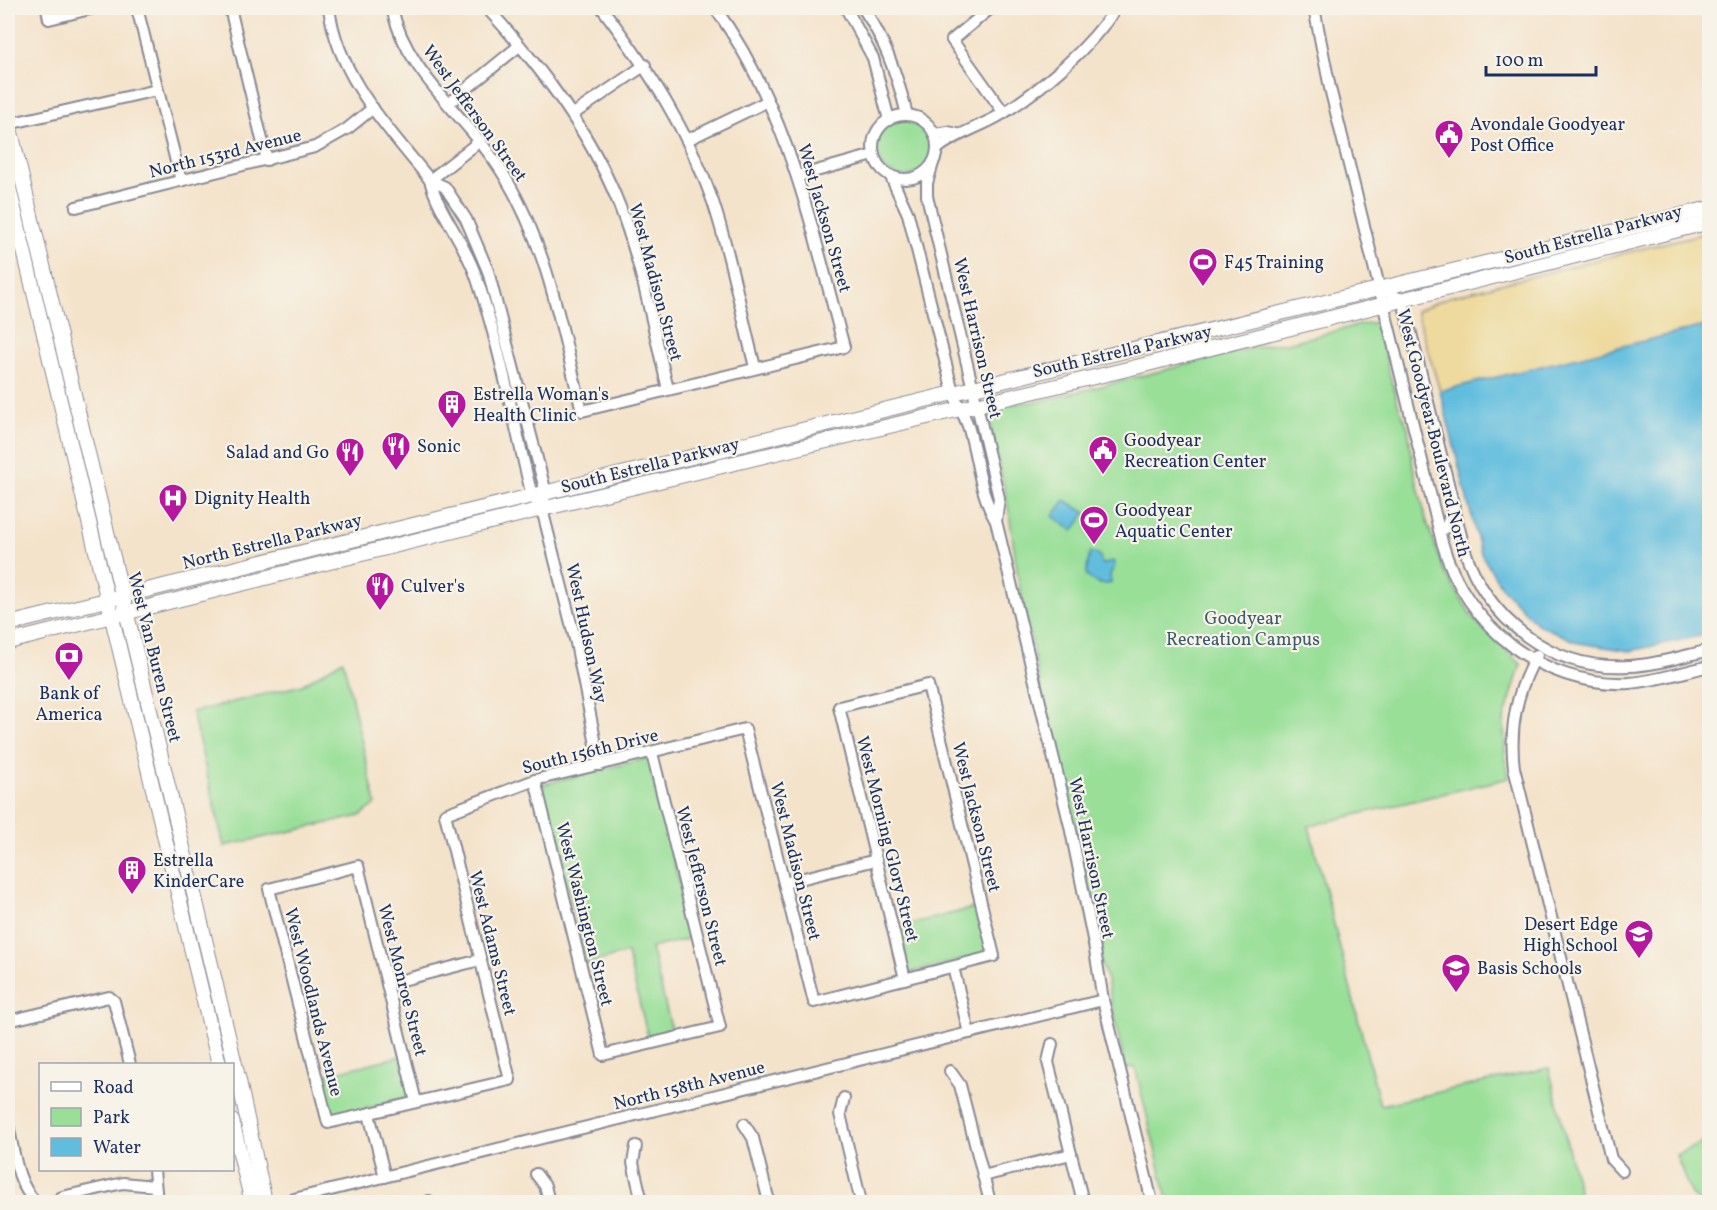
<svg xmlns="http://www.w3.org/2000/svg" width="1717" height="1210" font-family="Vollkorn,serif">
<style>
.green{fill:#99df98;stroke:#5a877b;stroke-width:1.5}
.sand{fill:#eeda9e;stroke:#84847e;stroke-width:1.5}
.water{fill:#60bdde;stroke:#3e769e;stroke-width:1.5}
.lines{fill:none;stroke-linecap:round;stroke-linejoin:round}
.minor-casing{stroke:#888994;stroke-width:14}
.major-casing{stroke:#888994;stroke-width:16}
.minor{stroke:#fff;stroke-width:10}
.major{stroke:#fff;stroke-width:14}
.labels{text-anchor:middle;stroke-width:4.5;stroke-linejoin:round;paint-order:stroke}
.street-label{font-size:18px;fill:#1b2f5e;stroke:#f7f3e8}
.poi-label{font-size:18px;fill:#1b2f5e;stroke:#f7f3e8;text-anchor:start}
.park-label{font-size:18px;fill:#3a5b6c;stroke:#f7f3e8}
</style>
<rect width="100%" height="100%" fill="#f7f3e8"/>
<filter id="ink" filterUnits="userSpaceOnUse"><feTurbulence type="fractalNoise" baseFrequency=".0167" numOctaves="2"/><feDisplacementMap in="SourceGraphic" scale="12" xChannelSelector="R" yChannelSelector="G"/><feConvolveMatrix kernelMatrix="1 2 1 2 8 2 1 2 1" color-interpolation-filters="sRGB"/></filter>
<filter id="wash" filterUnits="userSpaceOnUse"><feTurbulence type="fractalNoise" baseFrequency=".008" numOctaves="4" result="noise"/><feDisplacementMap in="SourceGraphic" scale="24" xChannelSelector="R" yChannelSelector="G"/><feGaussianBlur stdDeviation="1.35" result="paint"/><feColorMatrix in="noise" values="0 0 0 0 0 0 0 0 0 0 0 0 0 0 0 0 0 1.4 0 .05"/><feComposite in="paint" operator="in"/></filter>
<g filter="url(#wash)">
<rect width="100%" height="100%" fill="#f4e3cb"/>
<g class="green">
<circle cx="904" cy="148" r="28"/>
<path d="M1368 323H1376L1383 331 1387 365 1398 404 1408 427 1413 466 1426 519 1444 571 1474 620 1521 664 1504 719 1505 754 1509 778 1309 826 1380 1105 1549 1068 1581 1202H1168L1135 1067 1125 1069 1107 980 1090 924 1066 809 1019 583 1007 499 988 413C996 402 1026 404 1040 401 1115 383 1190 363 1266 345L1287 343Z"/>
<path d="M343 660 376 804 360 816 224 846 192 712 302 685Z"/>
<path d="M648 758 693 938 651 948 672 1031 648 1037 627 953 587 964 541 785Z"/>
<path d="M978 907 990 953 909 973 898 927Z"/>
<path d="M400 1056 412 1098 332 1117 321 1076Z"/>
<path d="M1709 1140V1202H1699L1691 1195 1676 1155Z"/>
</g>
<path class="sand" d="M1709 232V325L1440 391 1416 311 1449 297Z"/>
<g class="water">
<path d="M1709 325V634L1630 651 1579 643 1537 624 1502 588 1481 554 1440 391Z"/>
<path d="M1065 500 1086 513 1073 531 1053 516Z"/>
<path d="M1090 552 1100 556 1102 565 1113 561 1115 565 1110 575 1111 583C1102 586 1091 583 1086 574Z"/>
</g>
</g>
<g filter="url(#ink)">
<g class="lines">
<g class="minor-casing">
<g id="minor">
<path d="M47 8 49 19 94 8"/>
<path d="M137 8 181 181"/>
<path d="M230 8 267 160"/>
<path d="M329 8C338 77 388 128 430 180 438 212 466 244 477 279 501 350 514 424 532 496L542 509 576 643 600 765"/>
<path d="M392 8C406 75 471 119 505 177 548 248 562 331 582 411L844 347C812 229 788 108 715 8"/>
<path d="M487 8C543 69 598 141 625 221 644 275 654 333 668 389"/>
<path d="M602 8C648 69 688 130 713 202 731 256 741 313 755 367"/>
<path d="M846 8 873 58 889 120"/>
<path d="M863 8C885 40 898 77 907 115"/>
<path d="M991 8 952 40 1004 113"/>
<path d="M1314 8 1330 88 1442 542C1465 625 1541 687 1629 683 1656 681 1683 672 1710 666"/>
<path d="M449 103 519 46"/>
<circle cx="905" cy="147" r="32"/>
<path d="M572 115 645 65"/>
<path d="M8 124 157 90"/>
<path d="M934 134 948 132 957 134"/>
<path d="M687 140 768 101"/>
<path d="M938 148C957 133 981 127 1002 114 1043 88 1090 48 1116 8"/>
<path d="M933 163 927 183V196L999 498 996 521"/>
<path d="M798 176 874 155"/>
<path d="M891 177 908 214 953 392C957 404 964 414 968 426 978 457 979 493 996 521L1070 826 1094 944 1103 1000 1152 1202"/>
<path d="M430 180 445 187 466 219 488 271 546 493 544 500"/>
<path d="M430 180 480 141"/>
<path d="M76 207 315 147 347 129 373 108"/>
<path d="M1381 287 1403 301 1464 548C1487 620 1552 671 1629 666 1656 665 1683 656 1710 650"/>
<path d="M1440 531 1446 527 1454 507"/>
<path d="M1537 655C1516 691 1509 727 1514 768L1611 1159 1622 1171"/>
<path d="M535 780 603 1055 720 1027 652 753"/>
<path d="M784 883 876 860"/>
<path d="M953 967 969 1033"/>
<path d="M387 984 480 960"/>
<path d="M8 1021 109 997 114 1001 130 1064"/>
<path d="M1052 1044 1048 1062 1083 1202"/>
<path d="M950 1071 960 1085 990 1202"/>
<path d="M844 1098 840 1114 861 1202"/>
<path d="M416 1102 358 866 269 889 328 1123 510 1080 445 814 535 780 745 729 814 1002 994 956 928 685 839 707 905 979"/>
<path d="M369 1114 385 1177"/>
<path d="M744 1124 753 1138 769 1202"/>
<path d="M8 1125C14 1150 16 1184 36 1202"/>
<path d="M636 1146 633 1163 642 1202"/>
<path d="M154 1170 157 1202"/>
<path d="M536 1174 545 1186 549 1202"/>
<path d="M983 1176 1071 1154"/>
<path d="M55 1202 62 1197 123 1183 154 1186"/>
<path d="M282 1202 1103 1000"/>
<path d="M429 1202V1201"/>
</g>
</g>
<g class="major-casing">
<g id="major">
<path d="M8 120 239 1081 265 1202"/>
<path d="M8 184 219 1064"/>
<path d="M8 624 1710 208"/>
<path d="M8 642 542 509 1136 367 1710 222"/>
<path d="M232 1121 252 1202"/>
</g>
</g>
<use href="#minor" class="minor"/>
<use href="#major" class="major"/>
</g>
</g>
<defs>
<g id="civic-pin" transform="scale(1.5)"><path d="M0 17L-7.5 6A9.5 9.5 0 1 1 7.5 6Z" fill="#b5179e" stroke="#f7f3e8"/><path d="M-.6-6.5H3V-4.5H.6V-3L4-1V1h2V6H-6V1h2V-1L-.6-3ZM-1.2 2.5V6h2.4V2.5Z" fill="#fff"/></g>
<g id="stadium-pin" transform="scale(1.5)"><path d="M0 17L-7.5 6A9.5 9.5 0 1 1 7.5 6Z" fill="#b5179e" stroke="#f7f3e8"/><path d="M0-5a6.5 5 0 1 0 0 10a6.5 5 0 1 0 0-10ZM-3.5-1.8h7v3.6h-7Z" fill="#fff"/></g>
<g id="building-pin" transform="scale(1.5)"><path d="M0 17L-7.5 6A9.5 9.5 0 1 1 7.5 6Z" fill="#b5179e" stroke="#f7f3e8"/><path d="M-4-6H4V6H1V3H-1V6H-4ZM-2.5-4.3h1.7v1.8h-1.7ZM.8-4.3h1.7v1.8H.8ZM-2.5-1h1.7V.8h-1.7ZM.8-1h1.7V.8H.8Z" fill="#fff"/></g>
<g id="restaurant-pin" transform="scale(1.5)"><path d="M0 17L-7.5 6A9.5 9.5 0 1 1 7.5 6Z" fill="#b5179e" stroke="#f7f3e8"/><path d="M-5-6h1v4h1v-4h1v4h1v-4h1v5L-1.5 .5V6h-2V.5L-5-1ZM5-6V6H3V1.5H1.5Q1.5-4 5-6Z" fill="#fff"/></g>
<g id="hospital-pin" transform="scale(1.5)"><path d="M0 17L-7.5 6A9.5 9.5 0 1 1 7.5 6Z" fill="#b5179e" stroke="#f7f3e8"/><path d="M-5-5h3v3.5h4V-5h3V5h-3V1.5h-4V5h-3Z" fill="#fff"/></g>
<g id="bank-pin" transform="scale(1.5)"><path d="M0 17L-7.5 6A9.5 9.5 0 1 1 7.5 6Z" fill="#b5179e" stroke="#f7f3e8"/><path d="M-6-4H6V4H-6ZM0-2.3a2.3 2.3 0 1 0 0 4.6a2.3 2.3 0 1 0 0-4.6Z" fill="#fff"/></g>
<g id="school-pin" transform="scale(1.5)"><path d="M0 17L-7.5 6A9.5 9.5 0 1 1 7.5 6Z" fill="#b5179e" stroke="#f7f3e8"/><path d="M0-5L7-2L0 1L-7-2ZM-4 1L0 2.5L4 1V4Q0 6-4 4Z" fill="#fff"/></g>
</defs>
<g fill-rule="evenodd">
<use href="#civic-pin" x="1449" y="134"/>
<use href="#stadium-pin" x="1203" y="262"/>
<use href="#building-pin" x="452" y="404"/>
<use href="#restaurant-pin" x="396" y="446"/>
<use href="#civic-pin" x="1103" y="450"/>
<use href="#restaurant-pin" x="350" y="452"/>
<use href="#hospital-pin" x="173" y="498"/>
<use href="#stadium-pin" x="1094" y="520"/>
<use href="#restaurant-pin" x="380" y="586"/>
<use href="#bank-pin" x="69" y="656"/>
<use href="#building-pin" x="132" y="870"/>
<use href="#school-pin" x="1639" y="934"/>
<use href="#school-pin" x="1456" y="968"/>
</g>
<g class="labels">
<g class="street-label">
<text transform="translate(475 113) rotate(54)" y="6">West Jefferson Street</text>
<text transform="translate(225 153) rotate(-14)" y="6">North 153rd Avenue</text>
<text transform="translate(825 218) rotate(74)" y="6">West Jackson Street</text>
<text transform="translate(1593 234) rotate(-15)" y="6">South Estrella Parkway</text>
<text transform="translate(656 282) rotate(75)" y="6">West Madison Street</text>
<text transform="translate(978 338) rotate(77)" y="6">West Harrison Street</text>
<text transform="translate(1122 351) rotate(-13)" y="6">South Estrella Parkway</text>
<text transform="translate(1434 433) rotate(76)" y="6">West Goodyear Boulevard North</text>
<text transform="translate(650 465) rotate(-14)" y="6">South Estrella Parkway</text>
<text transform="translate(272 541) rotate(-14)" y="6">North Estrella Parkway</text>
<text transform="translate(587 633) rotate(78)" y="6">West Hudson Way</text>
<text transform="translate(155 657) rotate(76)" y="6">West Van Buren Street</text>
<text transform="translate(590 751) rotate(-14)" y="6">South 156th Drive</text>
<text transform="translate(977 817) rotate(76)" y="6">West Jackson Street</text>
<text transform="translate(888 839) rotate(76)" y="6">West Morning Glory Street</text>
<text transform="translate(1092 858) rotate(78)" y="6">West Harrison Street</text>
<text transform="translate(796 861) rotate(76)" y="6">West Madison Street</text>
<text transform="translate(702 886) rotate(76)" y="6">West Jefferson Street</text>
<text transform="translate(585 914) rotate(76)" y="6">West Washington Street</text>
<text transform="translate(493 943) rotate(76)" y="6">West Adams Street</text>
<text transform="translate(403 980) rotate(76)" y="6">West Monroe Street</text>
<text transform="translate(314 1002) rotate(76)" y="6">West Woodlands Avenue</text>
<text transform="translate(689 1085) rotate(-14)" y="6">North 158th Avenue</text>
</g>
<g class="poi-label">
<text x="1470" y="130">Avondale Goodyear<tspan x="1470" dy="21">Post Office</tspan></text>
<text x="1224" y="268">F45 Training</text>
<text x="473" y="400">Estrella Woman's<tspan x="473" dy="21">Health Clinic</tspan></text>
<text x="1124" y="446">Goodyear<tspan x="1124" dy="21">Recreation Center</tspan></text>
<text x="417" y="452">Sonic</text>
<text x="329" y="458" text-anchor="end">Salad and Go</text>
<text x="194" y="504">Dignity Health</text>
<text x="1115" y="516">Goodyear<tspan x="1115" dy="21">Aquatic Center</tspan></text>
<text x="401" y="592">Culver's</text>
<text x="69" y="699" text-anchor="middle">Bank of<tspan x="69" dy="21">America</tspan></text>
<text x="153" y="866">Estrella<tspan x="153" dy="21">KinderCare</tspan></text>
<text x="1618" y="930" text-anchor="end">Desert Edge<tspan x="1618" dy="21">High School</tspan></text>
<text x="1477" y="974">Basis Schools</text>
</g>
<g class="park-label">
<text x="1243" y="624">Goodyear<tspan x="1243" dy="21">Recreation Campus</tspan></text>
</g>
</g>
<rect width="1717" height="1210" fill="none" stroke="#f7f3e8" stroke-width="30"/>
<rect x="39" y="1063" width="195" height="108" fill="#f7f3e8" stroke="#9fa5b1" stroke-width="1.5"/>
<rect x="51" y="1082" width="30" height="9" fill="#ffffff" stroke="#9fa5b1" stroke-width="1.5"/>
<text x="93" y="1093" font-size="18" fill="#1b2f5e">Road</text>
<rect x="51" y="1108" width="30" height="18" fill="#99df98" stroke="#9fa5b1" stroke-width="1.5"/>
<text x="93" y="1123" font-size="18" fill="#1b2f5e">Park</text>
<rect x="51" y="1138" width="30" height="18" fill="#60bdde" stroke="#9fa5b1" stroke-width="1.5"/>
<text x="93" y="1153" font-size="18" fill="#1b2f5e">Water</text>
<path d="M1486 66v9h110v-9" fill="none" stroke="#1b2f5e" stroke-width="3"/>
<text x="1495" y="66" font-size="18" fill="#1b2f5e" stroke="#f7f3e8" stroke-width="4.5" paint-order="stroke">100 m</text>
</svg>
